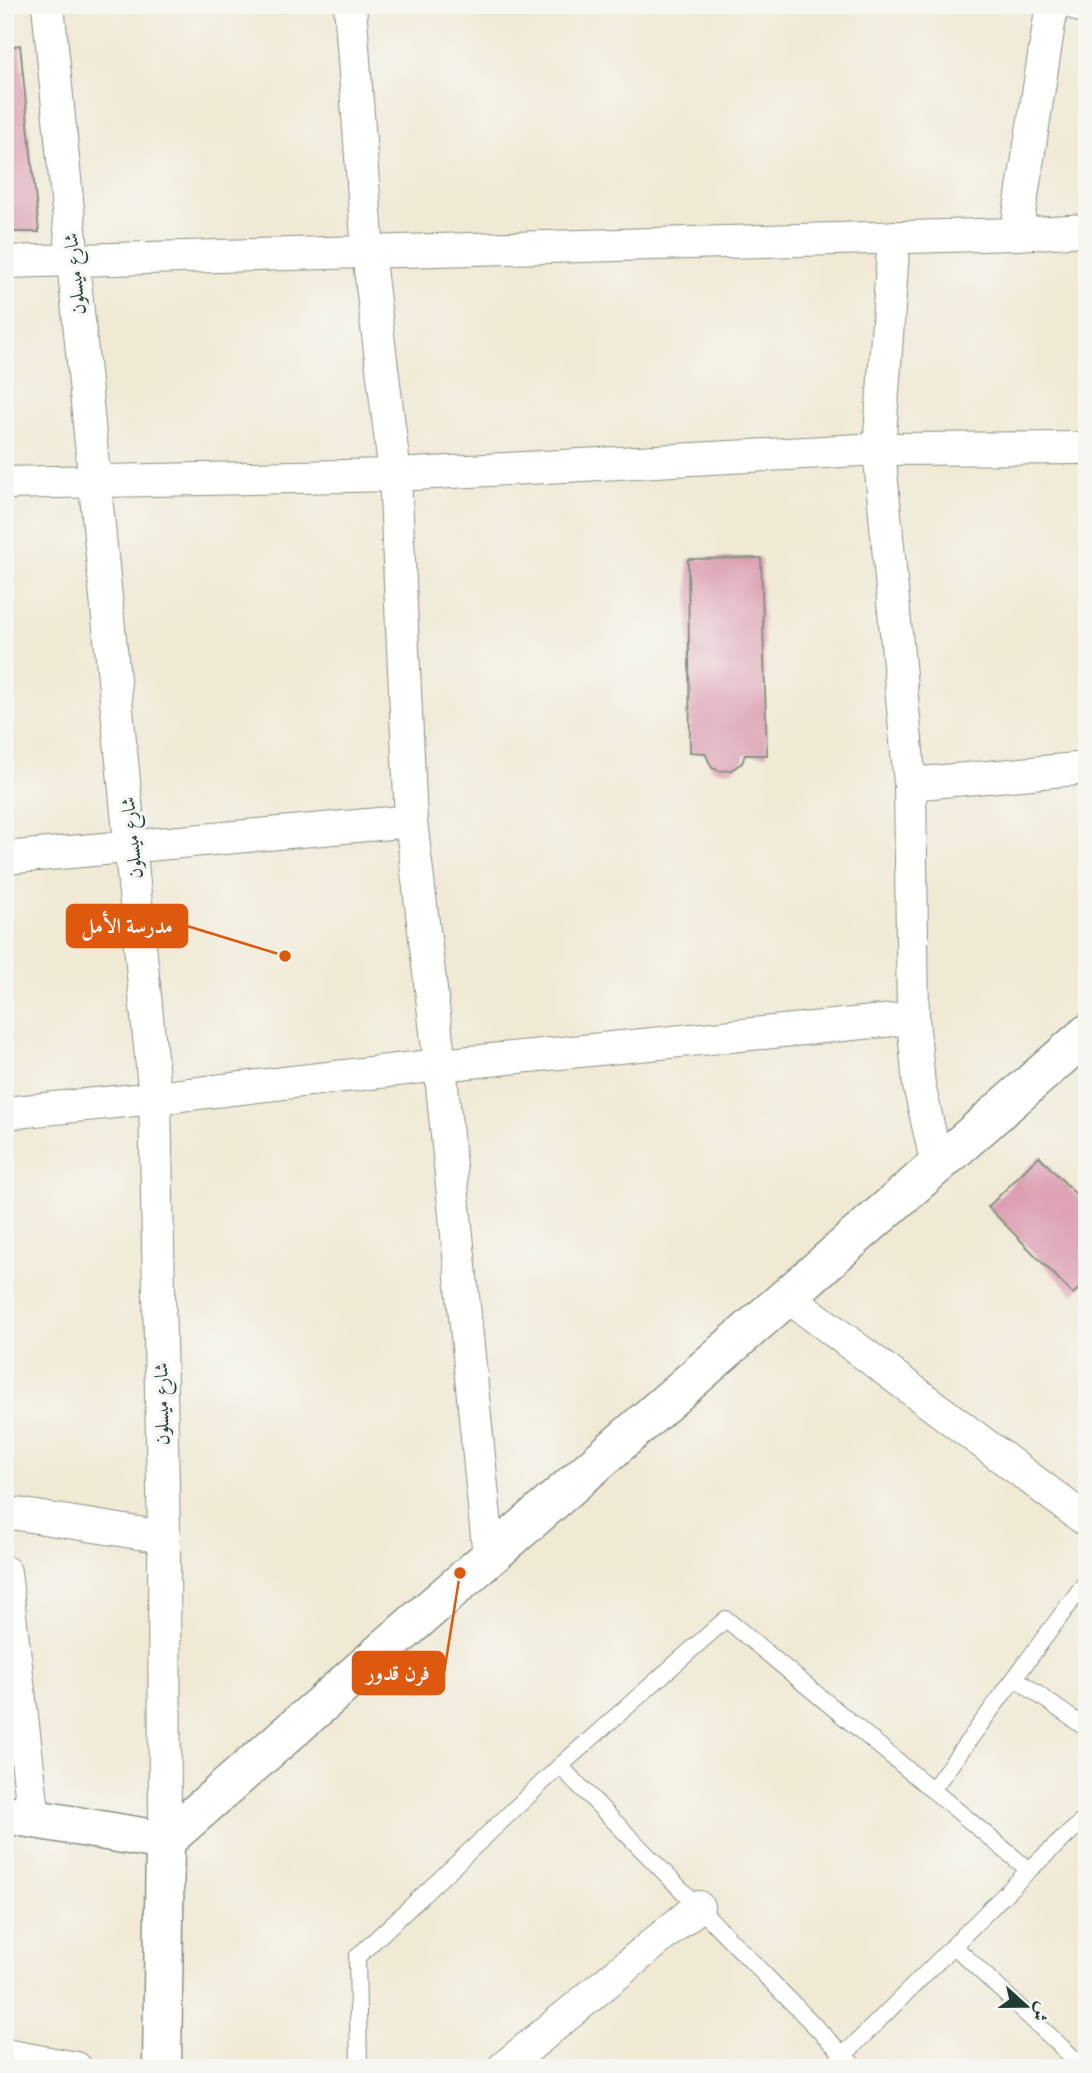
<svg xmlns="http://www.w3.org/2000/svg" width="1092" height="2073" font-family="'Libre Caslon Text',Amiri,serif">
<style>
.building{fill:#dda0b2}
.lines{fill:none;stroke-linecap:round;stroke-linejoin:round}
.service-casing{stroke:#889384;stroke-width:18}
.minor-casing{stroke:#889384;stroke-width:34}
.tertiary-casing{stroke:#889384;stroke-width:41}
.service{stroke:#fff;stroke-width:16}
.minor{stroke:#fff;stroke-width:32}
.tertiary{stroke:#fff;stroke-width:38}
.labels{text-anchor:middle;stroke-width:6;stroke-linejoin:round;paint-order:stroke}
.street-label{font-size:19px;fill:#1f3d34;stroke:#f6f6f2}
.leader{fill:none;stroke:#de580e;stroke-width:2.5}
.callout-dot{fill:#de580e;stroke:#f6f6f2;stroke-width:2.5}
.callout{fill:#de580e;stroke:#de580e;stroke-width:2.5}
.callout-label{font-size:21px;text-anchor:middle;font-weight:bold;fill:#fff}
</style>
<rect width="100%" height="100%" fill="#f6f6f2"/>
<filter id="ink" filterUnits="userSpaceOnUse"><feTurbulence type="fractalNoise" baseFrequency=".0143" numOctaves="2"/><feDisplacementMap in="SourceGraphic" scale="14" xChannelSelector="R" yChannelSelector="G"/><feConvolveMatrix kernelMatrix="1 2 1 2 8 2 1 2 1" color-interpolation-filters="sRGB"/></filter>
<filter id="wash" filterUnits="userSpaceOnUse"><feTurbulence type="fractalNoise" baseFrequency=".00686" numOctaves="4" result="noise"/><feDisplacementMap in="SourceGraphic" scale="28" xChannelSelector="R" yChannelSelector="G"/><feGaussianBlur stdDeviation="1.57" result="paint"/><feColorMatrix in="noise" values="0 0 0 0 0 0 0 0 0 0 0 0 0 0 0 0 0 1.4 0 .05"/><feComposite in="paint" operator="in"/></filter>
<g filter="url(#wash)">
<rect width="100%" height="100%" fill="#f0e9d4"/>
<g id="blocks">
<g class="building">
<path d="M20 45 39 232H5V48Z"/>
<path d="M761 558 767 755H745L742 763 731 770 720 771 712 768 705 753 690 752 688 559Z"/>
<path d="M1039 1156 1087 1206V1282L1073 1294 988 1207Z"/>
</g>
</g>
</g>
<g filter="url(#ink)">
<use href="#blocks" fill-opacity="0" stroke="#889384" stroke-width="2"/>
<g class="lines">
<g class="service-casing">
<g id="service">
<path d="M1015 1678 1087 1729"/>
<path d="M560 1766 856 2068"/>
<path d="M932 1790 1087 1580"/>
<path d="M954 1946 1084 2068"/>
<path d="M359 2068 357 1957 560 1766 726 1619 1029 1870"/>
<path d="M831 2068 1029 1870 1087 1817"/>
</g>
</g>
<g class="minor-casing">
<g id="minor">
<path d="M48 5 155 1098 164 1537 165 1841"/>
<path d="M350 5 368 252 395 475 411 821 440 1065 489 1557"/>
<path d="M1078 5 1087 9"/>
<path d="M1016 234 1052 5"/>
<path d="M894 237 879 449 910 784 913 1018 919 1085 937 1165"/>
<path d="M5 262 1016 234 1087 230"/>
<path d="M5 483 395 475 879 449 1087 448"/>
<path d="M910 784 1087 768"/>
<path d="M5 858 411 821"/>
<path d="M5 1113 155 1098 440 1065 913 1018"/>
<path d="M787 1296 1087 1521"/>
<path d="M5 1512 164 1537"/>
<path d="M5 1572 34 1819"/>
<path d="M5 2055 76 2068"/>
<path d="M503 2068 698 1907"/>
</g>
</g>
<g class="tertiary-casing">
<g id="tertiary">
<path d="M5 1814 165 1841"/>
<path d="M162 2068 165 1841 1087 1034"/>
</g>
</g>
<use href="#service" class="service"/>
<use href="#minor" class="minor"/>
<use href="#tertiary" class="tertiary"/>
</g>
</g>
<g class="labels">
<g class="street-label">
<text transform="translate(74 274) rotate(-96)" y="7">شارع ميسلون</text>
<text transform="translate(131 838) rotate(-96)" y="7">شارع ميسلون</text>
<text transform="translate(161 1404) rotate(-91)" y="7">شارع ميسلون</text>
</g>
</g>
<path class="leader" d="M285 956L187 926M460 1573L444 1673"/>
<g class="callout-dot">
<circle cx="285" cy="956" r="7"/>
<circle cx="460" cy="1573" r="7"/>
</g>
<g class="callout">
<rect x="67" y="905" width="120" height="42" rx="7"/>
<rect x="353" y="1652" width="91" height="42" rx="7"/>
</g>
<g class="callout-label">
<text x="127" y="933">مدرسة الأمل</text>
<text x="398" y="1680">فرن قدور</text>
</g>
<rect width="1092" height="2073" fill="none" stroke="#f6f6f2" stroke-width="28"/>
<g transform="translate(1026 2006) rotate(111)" stroke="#f6f6f2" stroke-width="5" paint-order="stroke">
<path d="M0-5L12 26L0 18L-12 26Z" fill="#1f3d34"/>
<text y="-10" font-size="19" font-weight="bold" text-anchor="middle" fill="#1f3d34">ش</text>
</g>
</svg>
